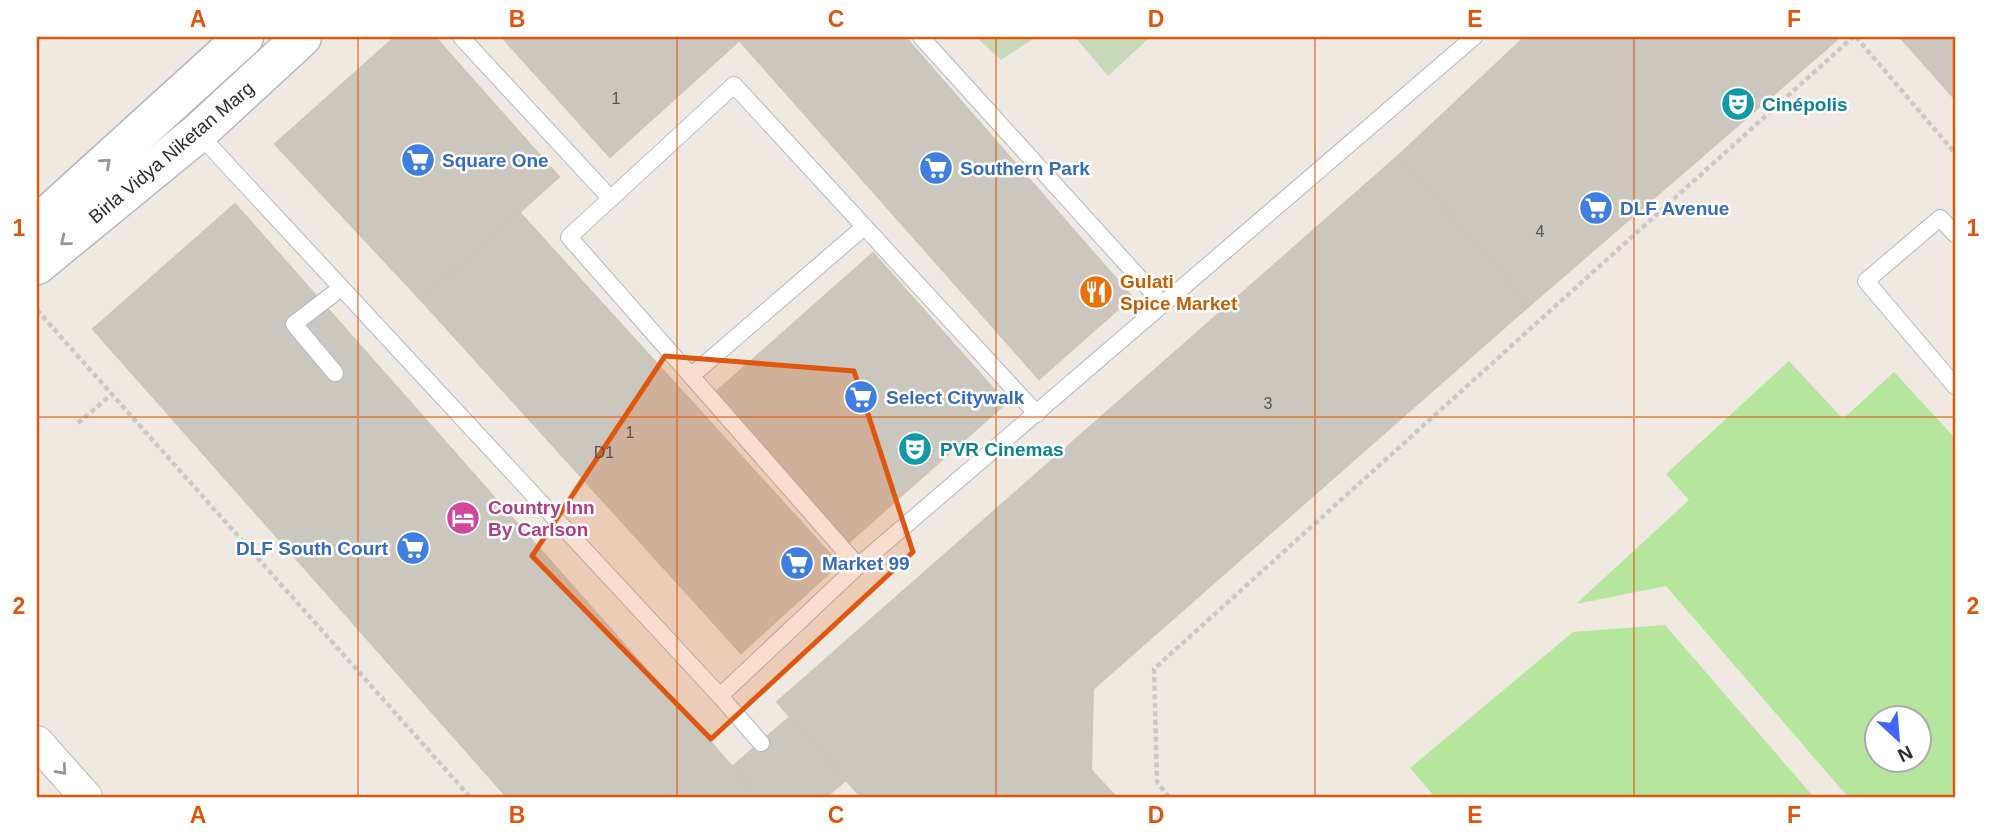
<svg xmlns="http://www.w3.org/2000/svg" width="1992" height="834" font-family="Arial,sans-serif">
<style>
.green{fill:#b6e59e;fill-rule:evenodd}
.cemetery{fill:#c8d9b8}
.building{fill:#cbc7bf;stroke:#cbc5ba;stroke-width:2}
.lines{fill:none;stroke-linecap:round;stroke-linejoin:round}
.service-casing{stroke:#b4b7c1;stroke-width:18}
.minor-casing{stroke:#b4b7c1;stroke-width:34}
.tertiary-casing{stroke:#b4b7c1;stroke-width:41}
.path{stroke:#c9c9c9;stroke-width:4.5;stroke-dasharray:5 3.5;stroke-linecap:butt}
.service{stroke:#fff;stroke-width:16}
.minor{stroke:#fff;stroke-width:32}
.tertiary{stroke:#fff;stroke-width:38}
.oneway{stroke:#969696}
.marked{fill:#df570e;fill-opacity:0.2;stroke:#df570e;stroke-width:5;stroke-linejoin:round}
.grid{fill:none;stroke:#df570e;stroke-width:2;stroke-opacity:0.55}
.labels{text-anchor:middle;stroke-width:5;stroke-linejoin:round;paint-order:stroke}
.number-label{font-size:16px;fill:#555452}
.culture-label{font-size:19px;font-weight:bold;fill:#0d838f;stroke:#fff;text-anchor:start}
.street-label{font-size:19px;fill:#2e2e2e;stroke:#fff}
.shop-label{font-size:19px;font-weight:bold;fill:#366cbe;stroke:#fff;text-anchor:start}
.food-label{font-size:19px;font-weight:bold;fill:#c56008;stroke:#fff;text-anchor:start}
.hotel-label{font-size:19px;font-weight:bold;fill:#b23c85;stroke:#fff;text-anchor:start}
.neatline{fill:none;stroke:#df570e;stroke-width:2.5}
.grid-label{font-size:23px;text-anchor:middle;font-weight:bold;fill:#df570e}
</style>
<rect width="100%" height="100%" fill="#efe9e1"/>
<g class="green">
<path d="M1789 361 1843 419 1894 372 1955 438V797H1848L1666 586 1576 604 1689 500 1666 474ZM1876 718H1918V760H1876Z"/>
<path d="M1665 625 1812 795 1809 797H1435L1410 768 1573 632Z"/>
</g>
<g class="cemetery">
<path d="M976 37H1036L1001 60Z"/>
<path d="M1075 37H1150L1108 76Z"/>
</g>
<g class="building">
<path d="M395 37H435L559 177 421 300 275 144Z"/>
<path d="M502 37H743L610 157Z"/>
<path d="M743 37H905L1132 297 1039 379 739 40Z"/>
<path d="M1525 37H1840L1530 305 1398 156Z"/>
<path d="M1900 37H1955V99Z"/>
<path d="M1398 156 1530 305 1093 689 1091 770 1116 797H861L777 702Z"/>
<path d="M235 204 759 797H507L93 329Z"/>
<path d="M519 212 839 564 741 653 421 300Z"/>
<path d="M873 253 1006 403 849 542 716 392Z"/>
<path d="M790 717 846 780 826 797H759L732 767Z"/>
</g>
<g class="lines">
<g class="service-casing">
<g id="service">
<path d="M461 37 611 199"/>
<path d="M921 37 1162 303"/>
<path d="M197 132 720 696 761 743"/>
<path d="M1955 234 1940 218 1866 281 1955 386"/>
<path d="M335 373 294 324 341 288"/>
<path d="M691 376 864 227"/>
<path d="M858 566 569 237 734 85 1037 414"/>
<path d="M720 696 858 566 1474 37"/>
</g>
</g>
<g class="minor-casing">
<path id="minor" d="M37 742 86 797"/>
</g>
<g class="tertiary-casing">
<g id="tertiary">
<path d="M37 225 244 37"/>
<path d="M37 265 198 133 302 37"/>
</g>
</g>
<g class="path">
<path d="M1856 37 1955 153"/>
<path d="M37 310 470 797"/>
<path d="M78 423 112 394"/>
<path d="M1169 797 1157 782 1154 669 1853 37"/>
</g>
<use href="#service" class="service"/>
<use href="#minor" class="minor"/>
<use href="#tertiary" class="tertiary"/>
</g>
<defs><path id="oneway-chevron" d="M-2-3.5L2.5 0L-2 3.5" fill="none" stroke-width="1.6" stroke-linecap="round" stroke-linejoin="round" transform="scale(1.75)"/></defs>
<g class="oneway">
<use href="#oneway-chevron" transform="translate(106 163) rotate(-42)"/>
<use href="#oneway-chevron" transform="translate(65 241) rotate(141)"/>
<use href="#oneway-chevron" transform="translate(62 770) rotate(48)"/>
</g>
<path class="marked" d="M665 356 854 371 913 552 711 739 532 556Z"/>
<path class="grid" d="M358 37V797M677 37V797M996 37V797M1315 37V797M1634 37V797M37 417H1955"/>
<defs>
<g id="theatre-disc" transform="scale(1.75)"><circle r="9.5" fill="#0f9aa8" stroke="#fff"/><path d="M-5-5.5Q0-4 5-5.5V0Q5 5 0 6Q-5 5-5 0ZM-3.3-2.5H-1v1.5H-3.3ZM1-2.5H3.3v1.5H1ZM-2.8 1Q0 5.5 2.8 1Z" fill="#fff"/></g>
<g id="supermarket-disc" transform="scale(1.75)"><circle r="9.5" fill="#3f7fe0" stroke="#fff"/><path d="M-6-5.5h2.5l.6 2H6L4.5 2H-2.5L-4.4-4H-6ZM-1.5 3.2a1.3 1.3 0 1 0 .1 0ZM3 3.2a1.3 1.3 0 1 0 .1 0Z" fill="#fff"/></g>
<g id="restaurant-disc" transform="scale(1.75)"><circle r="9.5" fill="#e8710a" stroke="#fff"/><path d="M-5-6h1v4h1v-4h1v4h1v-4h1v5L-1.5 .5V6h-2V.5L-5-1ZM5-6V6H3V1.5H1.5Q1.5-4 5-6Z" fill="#fff"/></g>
<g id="hotel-disc" transform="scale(1.75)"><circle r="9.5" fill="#d1479c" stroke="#fff"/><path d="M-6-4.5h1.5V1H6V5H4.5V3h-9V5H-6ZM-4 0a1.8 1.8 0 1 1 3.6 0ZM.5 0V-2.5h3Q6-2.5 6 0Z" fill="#fff"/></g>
</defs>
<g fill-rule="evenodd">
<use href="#theatre-disc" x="1738" y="104"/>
<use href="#supermarket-disc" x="418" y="160"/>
<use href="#supermarket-disc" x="936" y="168"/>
<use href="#supermarket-disc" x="1596" y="208"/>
<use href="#restaurant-disc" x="1096" y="292"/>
<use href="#supermarket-disc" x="861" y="397"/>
<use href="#theatre-disc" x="915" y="449"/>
<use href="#hotel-disc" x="463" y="518"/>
<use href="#supermarket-disc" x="413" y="548"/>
<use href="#supermarket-disc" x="797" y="563"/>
</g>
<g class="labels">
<g class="number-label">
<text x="616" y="104">1</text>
<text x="1540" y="237">4</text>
<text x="1268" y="409">3</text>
<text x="630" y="438">1</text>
<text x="604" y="458">D1</text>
</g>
<g class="culture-label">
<text x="1762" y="111">Cinépolis</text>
<text x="940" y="456">PVR Cinemas</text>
</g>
<g class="street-label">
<text transform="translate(171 152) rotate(-40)" y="7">Birla Vidya Niketan Marg</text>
</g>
<g class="shop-label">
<text x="442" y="167">Square One</text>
<text x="960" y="175">Southern Park</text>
<text x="1620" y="215">DLF Avenue</text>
<text x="886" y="404">Select Citywalk</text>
<text x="388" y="555" text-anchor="end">DLF South Court</text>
<text x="822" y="570">Market 99</text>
</g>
<g class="food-label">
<text x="1120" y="288">Gulati<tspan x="1120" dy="22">Spice Market</tspan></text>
</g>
<g class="hotel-label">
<text x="488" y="514">Country Inn<tspan x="488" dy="22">By Carlson</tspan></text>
</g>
</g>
<rect width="1992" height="834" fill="none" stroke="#ffffff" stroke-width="77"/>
<g transform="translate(1898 739) rotate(154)"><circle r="33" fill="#ffffff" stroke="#ababab" stroke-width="2"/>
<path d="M0-5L12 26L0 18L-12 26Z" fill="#4264fb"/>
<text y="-10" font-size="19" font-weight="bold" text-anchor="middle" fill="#2e2e2e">N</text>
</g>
<rect x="38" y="38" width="1916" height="758" class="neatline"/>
<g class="grid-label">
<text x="198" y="27">A</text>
<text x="517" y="27">B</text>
<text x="836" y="27">C</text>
<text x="1156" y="27">D</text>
<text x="1475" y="27">E</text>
<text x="1794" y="27">F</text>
<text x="19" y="236">1</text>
<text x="1973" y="236">1</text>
<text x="19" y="614">2</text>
<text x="1973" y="614">2</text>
<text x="198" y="823">A</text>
<text x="517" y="823">B</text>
<text x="836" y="823">C</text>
<text x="1156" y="823">D</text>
<text x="1475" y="823">E</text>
<text x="1794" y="823">F</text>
</g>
</svg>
